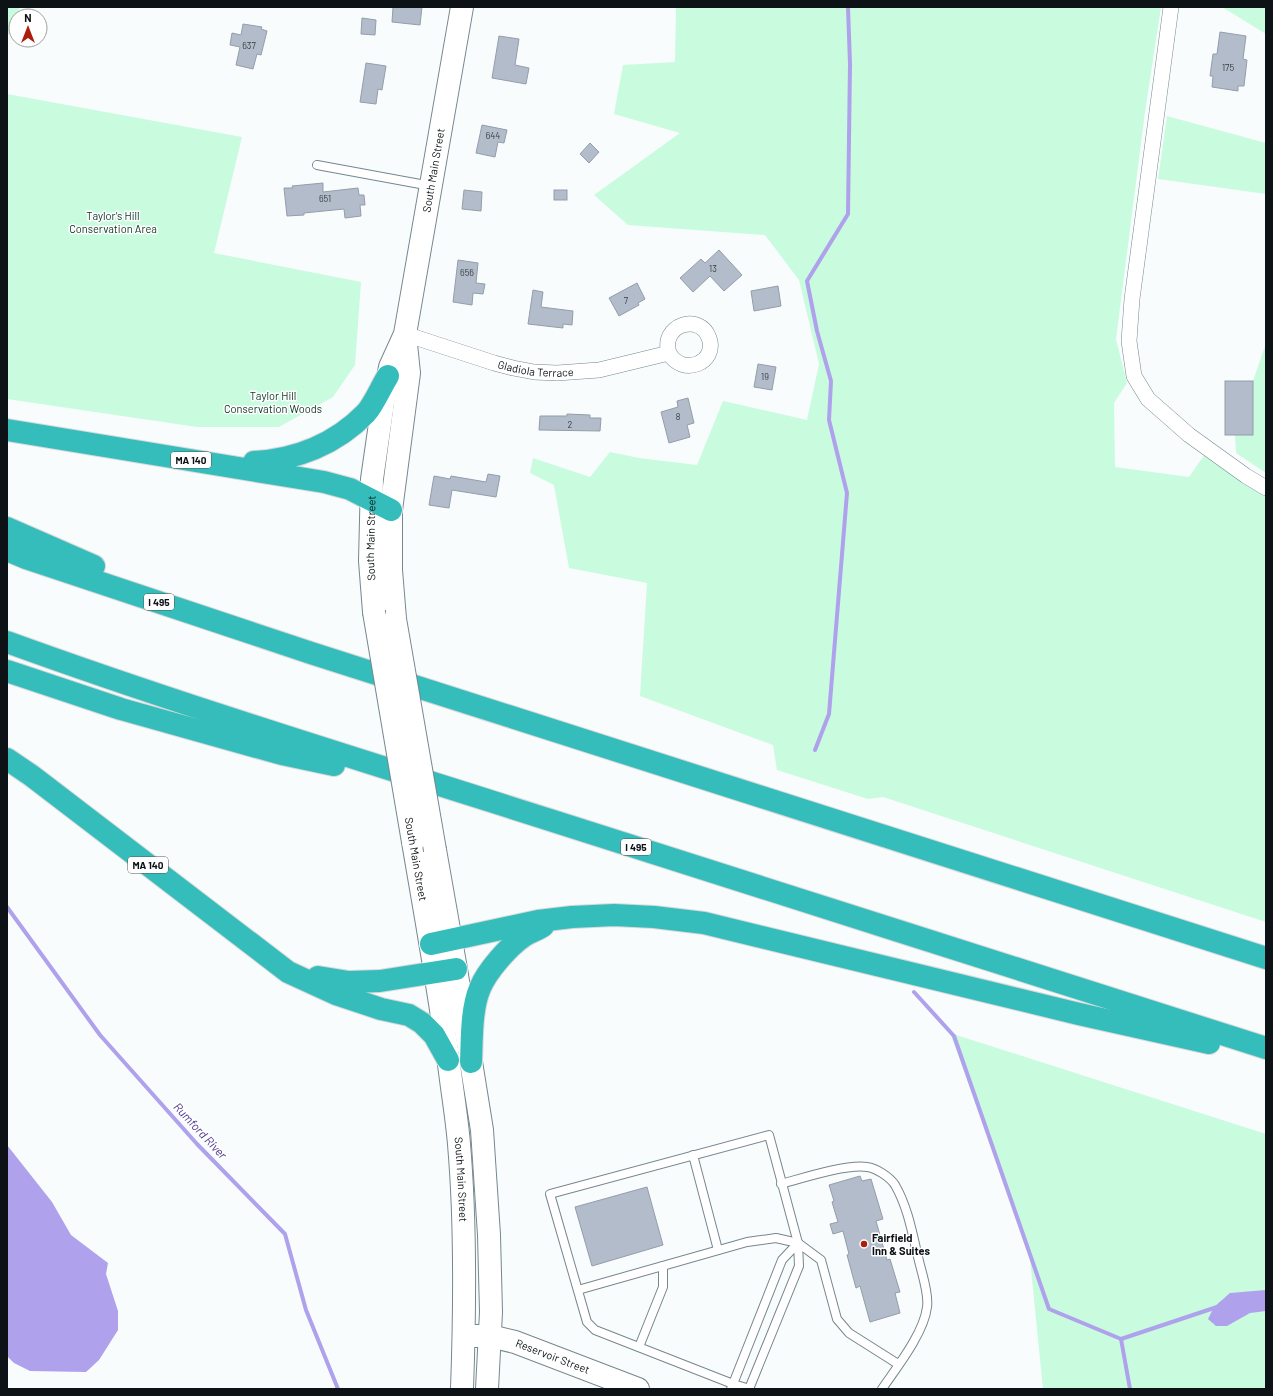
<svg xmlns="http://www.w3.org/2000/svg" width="1273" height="1396" font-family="Barlow,sans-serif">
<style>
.green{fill:#c9fbdf}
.water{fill:#afa1ec}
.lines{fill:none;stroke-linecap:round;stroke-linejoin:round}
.stream{stroke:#afa1ec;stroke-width:4}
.building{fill:#b3bcca;stroke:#949daa}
.lane-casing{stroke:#76878e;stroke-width:10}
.street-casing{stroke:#76878e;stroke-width:16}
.secondary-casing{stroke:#76878e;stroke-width:24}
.highway-casing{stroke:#d8d9da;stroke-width:24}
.lane{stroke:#fff;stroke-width:8}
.street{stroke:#fff;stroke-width:15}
.secondary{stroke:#fff;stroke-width:22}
.highway{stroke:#34bdbb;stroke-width:22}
.secondary-bridge-casing{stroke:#76878e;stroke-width:24;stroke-linecap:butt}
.secondary-bridge{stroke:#fff;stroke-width:22}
.poi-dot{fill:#ac1d0d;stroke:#fff;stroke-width:1.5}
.labels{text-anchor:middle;stroke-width:3;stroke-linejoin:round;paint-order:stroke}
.number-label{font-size:9px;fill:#363c42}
.shield{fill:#fff;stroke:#55595b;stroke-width:1}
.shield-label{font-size:10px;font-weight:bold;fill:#0c1215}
.street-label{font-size:11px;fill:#0c1215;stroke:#fff}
.park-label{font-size:11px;fill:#0a3221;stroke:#fff}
.poi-label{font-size:11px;font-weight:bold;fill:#0c1215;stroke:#fff;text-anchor:start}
.water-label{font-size:12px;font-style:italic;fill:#50388e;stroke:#fff}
</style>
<rect width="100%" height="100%" fill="#f8fcfd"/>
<g class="green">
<path d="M7 7H20L7 38Z"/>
<path d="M676 7H1161L1145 112 1116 339 1127 383 1114 403 1115 467 1189 477 1205 454 1266 493V922L883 797 868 799 777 770 773 745 640 696 647 583 569 568 554 485 530 473 533 458 590 477 610 452 639 458 697 465 723 401 807 420 819 364 799 280 765 235 628 225 594 195 680 133 614 114 623 65 675 62Z"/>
<path d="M1222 7H1266V34Z"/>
<path d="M7 94 242 137 214 253 361 282 355 365 333 397 279 427H197L7 399Z"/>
<path d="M1167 116 1266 143V194L1158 179Z"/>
<path d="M1266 343V473L1236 453 1235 435H1253V381Z"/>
<path d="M950 1033 1266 1134V1389H1043L1029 1249Z"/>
</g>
<g class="water">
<path d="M7 1145 52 1202 71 1235 108 1263 106 1274 118 1311V1330L99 1360 86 1372 30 1371 14 1363 7 1356Z"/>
<path d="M1266 1290V1311L1250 1313 1227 1326H1216L1208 1319 1214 1307 1230 1293Z"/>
</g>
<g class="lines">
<g class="stream">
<path d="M815 750 829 714 847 493 829 420 831 381 817 331 807 281 848 214 850 64 848 7"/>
<path d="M7 907 100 1035 197 1144 285 1234 306 1310 338 1389"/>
<path d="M914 992 954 1036 1049 1309 1121 1339 1217 1307"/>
<path d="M1121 1339 1130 1389"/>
</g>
</g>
<g class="building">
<path d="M393 7H422L420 25 392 22Z"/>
<path d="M362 18 376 20 375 35 361 34Z"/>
<path d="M243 24 262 27 261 29 267 31 261 55 257 54 253 69 236 65 240 47 230 45 232 33 241 35Z"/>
<path d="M1220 32 1246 36 1243 59 1247 60 1244 86H1238V91L1212 87 1213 76H1210L1213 54H1217Z"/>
<path d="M499 36 519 39 515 65 529 68 526 84 492 78Z"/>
<path d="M366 63 386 66 382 90 378 89 376 104 360 102Z"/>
<path d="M482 125 507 130 504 143 498 142 495 157 476 153Z"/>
<path d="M590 143 599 152 589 163 580 154Z"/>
<path d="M323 183V192L358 188 359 195H364L365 205H360L361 216 345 218 344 209 304 213V215L287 216 284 188H293L292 186Z"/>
<path d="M464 190 482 192 481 211 462 209Z"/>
<rect x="554" y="190" width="13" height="10"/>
<path d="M719 250 742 275 724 291 710 276 693 292 680 278 701 259 705 263Z"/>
<path d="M458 260 478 263 476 283 485 284 483 294 473 293 472 305 453 302Z"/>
<path d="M637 283 645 299 638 303 639 305 619 316 609 298Z"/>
<path d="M778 286 781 306 754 311 751 291Z"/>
<path d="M533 290 543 292 541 307 573 311 572 325 563 324V328L528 324Z"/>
<path d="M758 364 776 367 772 390 754 387Z"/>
<rect x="1225" y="381" width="28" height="54"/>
<path d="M688 398 694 423 687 425 690 437 669 443 661 412 678 407 677 401Z"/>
<path d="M567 414 590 415V418H601L600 431 539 430 540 416H567Z"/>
<path d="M488 474 500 476 496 497 452 490 449 508 429 505 434 476 450 479 451 476 486 482Z"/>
<path d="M860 1176 862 1181 871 1179 883 1219 876 1221 887 1260 890 1259 900 1292 895 1293 900 1313 870 1322 860 1286 856 1288 847 1255 849 1254 843 1231 833 1234 830 1224 838 1222 832 1202 834 1201 829 1185Z"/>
<path d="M647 1187 663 1245 592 1266 575 1207Z"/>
</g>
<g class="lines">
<g class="lane-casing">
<g id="lane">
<path d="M317 165 431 186"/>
<path d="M693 1155 718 1250"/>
<path d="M781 1184C803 1178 846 1164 867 1167 876 1168 890 1177 895 1185 909 1209 913 1238 920 1265 923 1277 929 1295 927 1307 924 1333 897 1367 882 1389"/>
<path d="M578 1290 747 1242 776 1238 798 1243 821 1260 837 1319 849 1333 898 1364"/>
<path d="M639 1347 663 1287V1266"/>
<path d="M731 1389 782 1260 798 1243 799 1266 749 1389"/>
<path d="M750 1389 733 1384 595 1330 587 1322 550 1194 769 1135 798 1243"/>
</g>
</g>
<g class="street-casing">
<g id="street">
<path d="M1171 7 1132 299 1129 341 1134 376 1148 399 1189 435 1246 476 1266 488"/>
<path id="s1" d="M405 334 494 363 513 368 534 372 557 373 599 370 669 353C682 377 718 363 709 338 700 312 660 325 669 353"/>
</g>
</g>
<g class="secondary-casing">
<g id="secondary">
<path id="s2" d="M374 612 370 561 372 479 383 403 390 367 405 334 462 7"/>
<path d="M395 619 391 570V510L409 373 405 335"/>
<path id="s3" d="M413 842C426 918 440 995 450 1072 453 1096 457 1120 459 1144 466 1226 465 1307 462 1389"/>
<path d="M435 850 456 969 482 1130 489 1235 491 1312 487 1389"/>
<path id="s4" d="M475 1336H490L515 1342 638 1389"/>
</g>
</g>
<g class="highway-casing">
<g id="highway">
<path d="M7 430 324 482 350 489 391 510"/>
<path d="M254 462C296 460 336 444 366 413 374 404 381 387 388 376"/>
<path d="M7 528 94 566"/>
<path d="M7 550 26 558 311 653 1266 958"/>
<path d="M7 642C186 707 368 762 550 820 789 896 1027 972 1266 1048"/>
<path d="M7 671 121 709 282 754 334 765"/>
<path d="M7 759 32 776 288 972 336 994 381 1009 409 1015 422 1023 434 1035 448 1060"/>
<path d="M431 944 538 921 572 917 614 915 654 917 704 923 1079 1014 1209 1043"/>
<path d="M318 977 349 982 380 981 456 969"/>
<path d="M471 1062C472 1039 471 1009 480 988 487 971 508 947 524 936 530 932 537 930 543 926"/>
</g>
</g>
<use href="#lane" class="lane"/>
<use href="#street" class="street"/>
<use href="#secondary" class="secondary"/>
<use href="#highway" class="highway"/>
<g class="secondary-bridge-casing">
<g id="secondary-bridge">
<path d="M374 612 413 842"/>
<path d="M395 619 435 850"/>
</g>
</g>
<use href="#secondary-bridge" class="secondary-bridge"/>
</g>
<circle class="poi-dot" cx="864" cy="1244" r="4"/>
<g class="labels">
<g class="number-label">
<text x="249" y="49">637</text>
<text x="1228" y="71">175</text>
<text x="493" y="139">644</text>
<text x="325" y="202">651</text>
<text x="713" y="272">13</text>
<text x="467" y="276">656</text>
<text x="626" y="304">7</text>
<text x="765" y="380">19</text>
<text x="678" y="420">8</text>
<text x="570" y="428">2</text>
</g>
<g class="shield">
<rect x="171" y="452" width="40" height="16" rx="3"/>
<rect x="144" y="594" width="30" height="16" rx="3"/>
<rect x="621" y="839" width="30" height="16" rx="3"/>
<rect x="128" y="857" width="40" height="16" rx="3"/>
</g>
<g class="shield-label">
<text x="191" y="464">MA 140</text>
<text x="159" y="606">I 495</text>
<text x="636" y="851">I 495</text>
<text x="148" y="869">MA 140</text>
</g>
<g class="street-label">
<text dy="4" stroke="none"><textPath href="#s2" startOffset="449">South Main Street</textPath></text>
<text dy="4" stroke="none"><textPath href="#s1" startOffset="136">Gladiola Terrace</textPath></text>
<text dy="4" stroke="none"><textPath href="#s2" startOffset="74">South Main Street</textPath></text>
<text transform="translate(416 859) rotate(80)" y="4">South Main Street</text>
<text dy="4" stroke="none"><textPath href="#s3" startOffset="341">South Main Street</textPath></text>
<text dy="4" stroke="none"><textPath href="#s4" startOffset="81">Reservoir Street</textPath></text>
</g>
<g class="park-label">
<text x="113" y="220">Taylor's Hill<tspan x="113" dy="13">Conservation Area</tspan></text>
<text x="273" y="400">Taylor Hill<tspan x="273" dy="13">Conservation Woods</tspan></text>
</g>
<g class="poi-label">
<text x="872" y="1242">Fairfield<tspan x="872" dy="13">Inn &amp; Suites</tspan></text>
</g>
<g class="water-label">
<text transform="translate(200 1131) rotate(47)" y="4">Rumford River</text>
</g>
</g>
<rect width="1273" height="1396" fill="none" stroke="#0c1215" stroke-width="16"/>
<g transform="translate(28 28)"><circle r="19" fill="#ffffff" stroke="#9ea0a1"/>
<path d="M0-3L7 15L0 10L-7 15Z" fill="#ac1d0d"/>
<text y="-6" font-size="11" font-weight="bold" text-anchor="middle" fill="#0c1215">N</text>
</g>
</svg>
